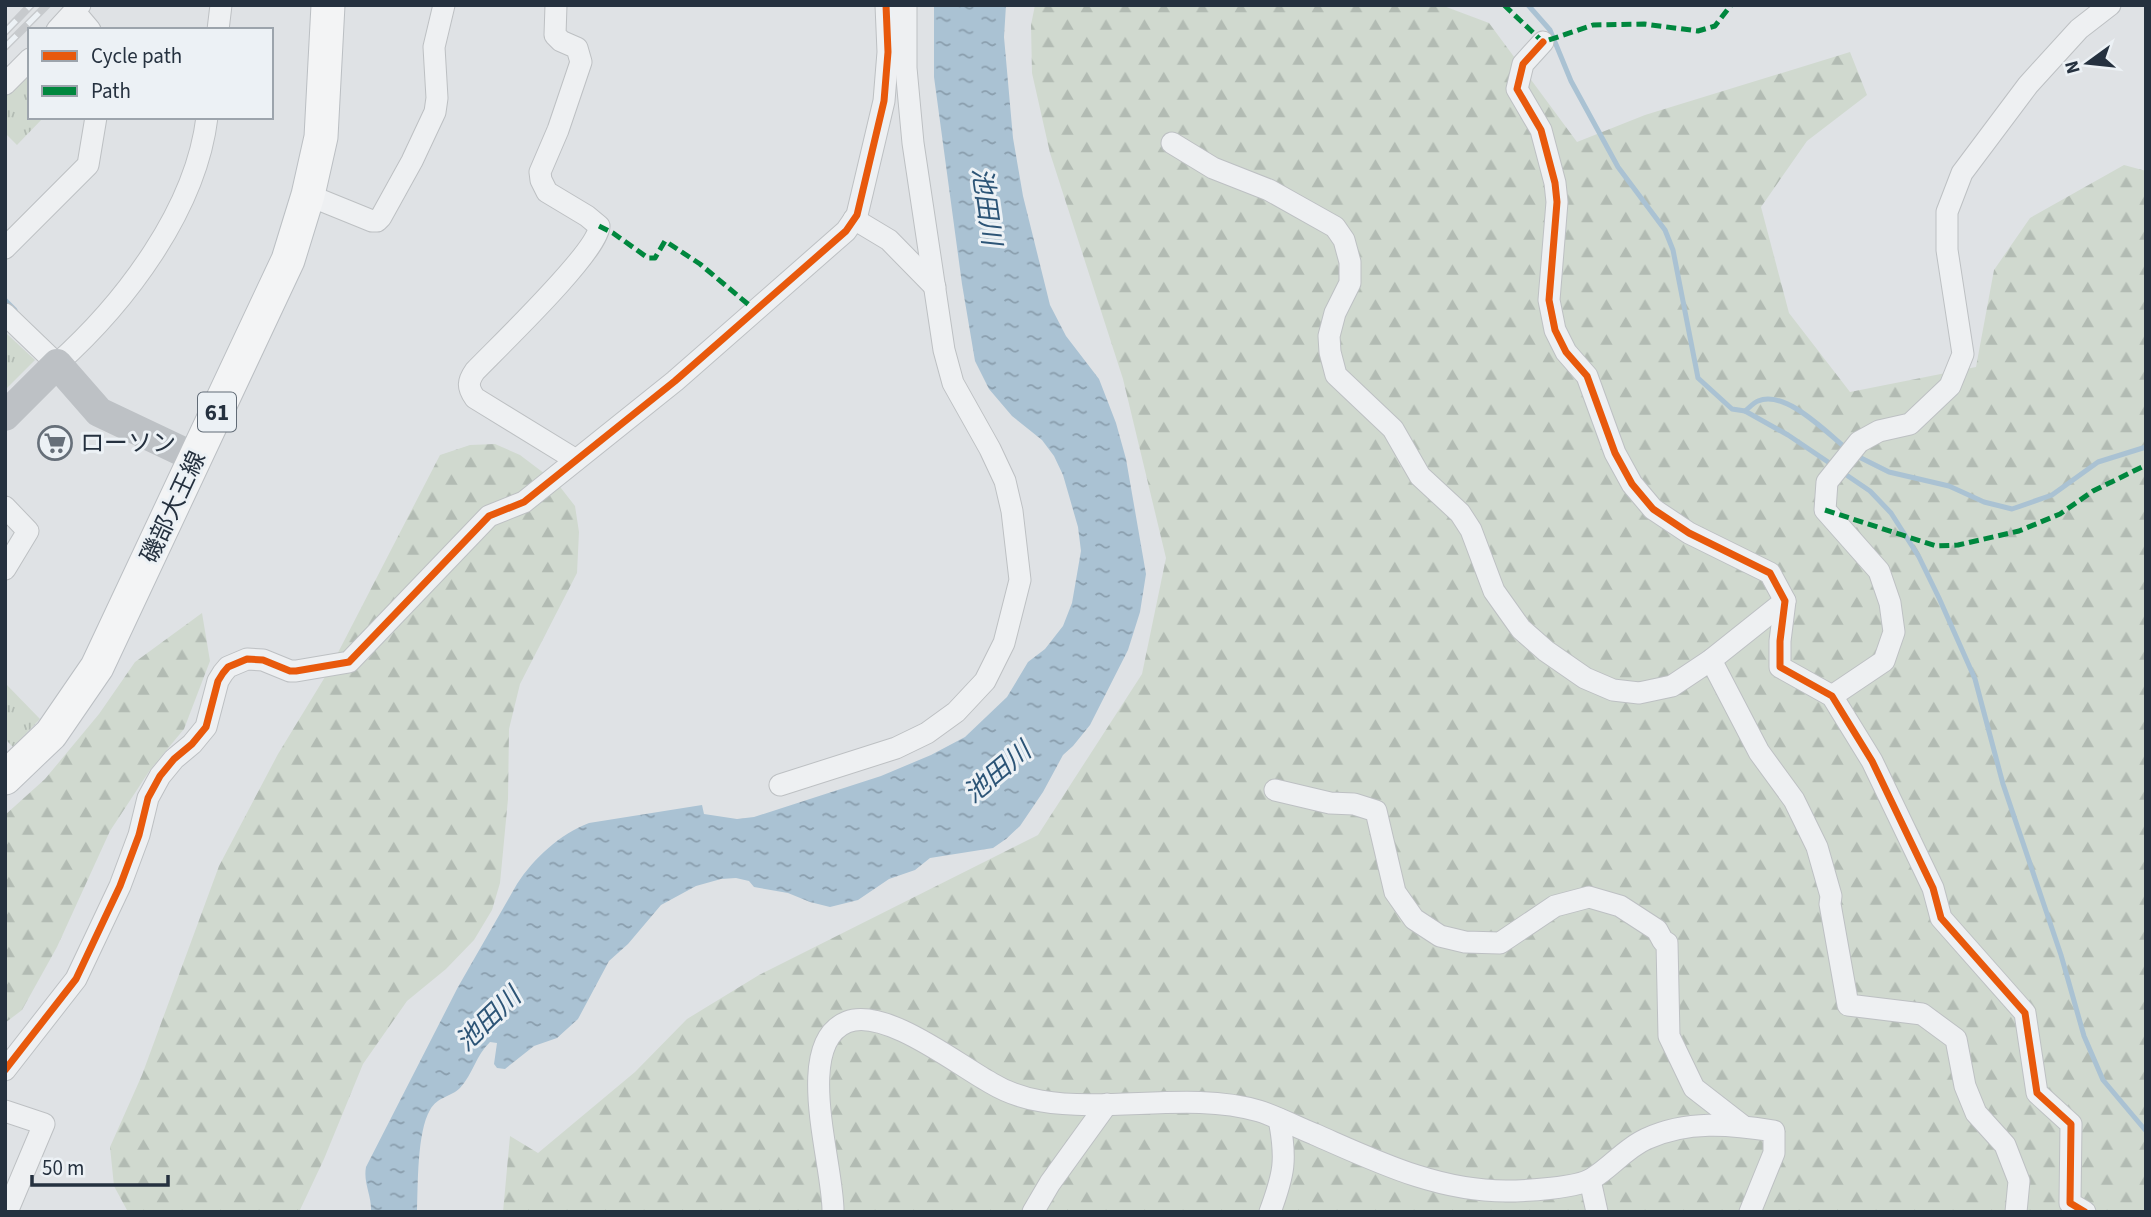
<svg xmlns="http://www.w3.org/2000/svg" width="2151" height="1217" font-family="'Source Sans 3','Noto Sans JP',sans-serif">
<style>
.grass{fill:url(#grass-tufts)}
.forest{fill:url(#forest-firs)}
.water{fill:url(#water-ripples)}
.lines{fill:none;stroke-linecap:round;stroke-linejoin:round}
.stream{stroke:#aac2d3;stroke-width:5}
.street-casing{stroke:#bdc0c3;stroke-width:23}
.primary-casing{stroke:#bbbfc3;stroke-width:35}
.street{stroke:#eef0f2;stroke-width:21}
.secondary{stroke:#bdc1c5;stroke-width:30}
.primary{stroke:#f3f4f5;stroke-width:33}
.rail-casing{stroke:#c7cacd;stroke-width:8}
.rail{stroke:#ecf1f5;stroke-width:5;stroke-dasharray:16;stroke-linecap:butt}
.quiet{stroke:#00873e;stroke-width:5;stroke-dasharray:10 5;stroke-linecap:butt}
.cycleway-casing{stroke:#ecf1f5;stroke-width:11}
.cycleway{stroke:#e8590c;stroke-width:7}
.labels{text-anchor:middle;stroke-width:6;stroke-linejoin:round;paint-order:stroke}
.shield{fill:#ecf1f5;stroke:#616b76;stroke-width:2}
.shield-label{font-size:23px;font-weight:bold;fill:#25313f}
.poi-label{font-size:24px;fill:#25313f;stroke:#ecf1f5;text-anchor:start}
.street-label{font-size:24px;fill:#25313f;stroke:#ecf1f5}
.water-label{font-size:26px;font-style:italic;fill:#2c5476;stroke:#ecf1f5}
</style>
<defs>
<pattern id="grass-tufts" width="24" height="20" patternUnits="userSpaceOnUse" patternTransform="scale(1.75)"><rect width="24" height="20" fill="#d0d9cf"/><path d="M3 7l-1-3M5 7V3M7 7l1-3M15 17l-1-3M17 17v-4M19 17l1-3" fill="none" stroke="#b2bbb3"/></pattern>
<pattern id="forest-firs" width="22" height="20" patternUnits="userSpaceOnUse" patternTransform="scale(1.75)"><rect width="22" height="20" fill="#d0d9cf"/><path d="M5 1l3.5 6h-7zM16 11l3.5 6h-7z" fill="#b2bbb3"/></pattern>
<pattern id="water-ripples" width="26" height="14" patternUnits="userSpaceOnUse" patternTransform="scale(1.75)"><rect width="26" height="14" fill="#aac2d3"/><path d="M2 4q2-2 4 0t4 0M15 11q2-2 4 0t4 0" fill="none" stroke="#8a9ead"/></pattern>
</defs>
<rect width="100%" height="100%" fill="#dfe2e5"/>
<g class="grass">
<path d="M30 67V117H44L17 145 5 133V94Z"/>
<path d="M5 332 35 360 5 390Z"/>
<path d="M5 683 40 719 13 747 5 739Z"/>
</g>
<g class="forest">
<path d="M1035 5H1441L1489 23 1577 142 1645 115 1850 52 1867 95 1807 141 1761 207 1789 313 1850 392 1976 367 1994 270 2030 218 2124 165 2146 171V1212H503L510 1136 538 1153 635 1072 687 1019 759 975 1038 835 1142 674 1166 558 1123 379 1050 153 1032 73 1031 25Z"/>
<path d="M495 444 520 455 557 483 575 506 579 532 577 573 520 684 509 729 508 799 500 883 492 910 474 940 446 969 407 1001 363 1064 324 1159 299 1212H128L114 1186 110 1147 142 1075 219 866 278 754 328 672 440 455 470 445Z"/>
<path d="M202 613 210 661 184 729 150 770 110 831 57 947 22 1010 5 1023V815L45 779 99 714 135 662Z"/>
</g>
<path class="water" d="M934 5H1006L1004 37 1013 138 1023 196 1050 305 1066 336 1099 379 1116 423 1126 459 1146 574 1140 612 1128 650 1090 725 1073 746 1063 755 1043 792 1020 826 1006 839 993 848 930 858 915 870 889 879 858 900 830 907 810 902 788 893 754 887 749 881 736 878 721 879 696 886 661 905 628 944 609 961 578 1019 557 1038 534 1046 505 1069 497 1068 494 1064 497 1043 490 1042C476 1055 473 1074 460 1088 451 1097 438 1096 430 1110 417 1132 418 1185 417 1212H371C372 1196 363 1183 366 1167L458 987 517 884C534 858 560 834 589 823L702 805 704 814 737 819 754 817 881 776 931 755 965 737 1007 697 1028 662 1045 649 1063 626 1072 603 1081 551 1078 527 1063 475 1054 456 1042 440 1012 416 989 389 975 361 962 284 934 77Z"/>
<g class="lines">
<g class="stream">
<path d="M1528 5 1550 30 1571 81 1618 167 1665 230 1673 250 1698 378 1732 409 1745 411 1788 435 1834 466"/>
<path d="M5 300 15 310"/>
<path d="M1745 411C1749 408 1753 403 1758 401 1785 389 1827 433 1847 449"/>
<path d="M1855 455 1889 472 1949 486 1984 502 2012 509 2052 495 2098 462 2146 447"/>
<path d="M1842 472 1870 491 1891 513 1919 557 1939 598 1975 679 2003 784 2061 955 2084 1036 2103 1080 2146 1131"/>
</g>
<g class="street-casing">
<g id="street">
<path d="M556 5 555 35 561 41 577 48 581 62 558 130 540 172 541 180 547 192 587 216 599 226C599 251 497 348 475 371 468 381 467 387 475 398L576 460"/>
<path d="M74 11 90 30"/>
<path d="M57 30 80 5"/>
<path d="M218 30 221 5"/>
<path d="M1543 42 1523 64 1517 89 1541 130 1555 183 1557 202 1549 300 1555 330 1566 352 1587 376 1615 453 1632 484 1653 509 1689 533 1770 573 1785 601 1780 641V667L1832 696 1872 761 1933 888 1941 918 2025 1013 2037 1093 2071 1124 2070 1203 2085 1212"/>
<path d="M5 84 30 59"/>
<path d="M1172 143 1213 168 1269 190 1335 227 1344 240 1350 262V283L1335 313 1329 336 1330 352 1336 375 1393 429 1420 476 1460 513 1471 530 1494 591 1521 629 1546 651 1585 678 1613 690 1639 693 1672 686 1711 660 1785 601"/>
<path d="M308 195 372 221H377L381 217 412 161 435 112 437 98 434 47 444 5"/>
<path d="M854 219 889 240 935 287"/>
<path d="M5 248 88 165 96 117"/>
<path d="M5 314 57 364C125 303 196 210 207 117"/>
<path d="M5 507 28 531 5 569"/>
<path d="M1711 660 1759 752 1794 800 1817 847 1831 896 1830 904 1848 1005 1922 1014 1956 1039 1965 1086 1976 1113 2005 1145 2019 1181 2016 1212"/>
<path d="M1832 696 1884 661 1894 632 1890 603 1879 571 1825 510 1827 482 1859 442 1879 431 1910 424 1950 386 1963 354 1947 250V212L1962 173 2028 85 2079 29 2110 5"/>
<path d="M780 785 896 748 927 733 956 712 985 681 1004 643 1020 580 1012 511 1005 481 990 449 953 383 944 350 913 143 906 68V5"/>
<path d="M1275 790 1330 803 1354 804 1376 811 1395 892 1414 919 1440 936 1465 942 1500 943 1555 906 1589 897 1620 906 1657 930 1663 941 1667 943 1669 1036 1694 1088 1743 1126"/>
<path d="M5 1070 76 979 120 886 139 835 148 798 160 776 174 759 192 744 206 727 218 681 223 673 228 667 247 659 263 660 290 671H296L349 662 489 516 524 502 675 381 846 231 857 215 884 101 888 52 886 5"/>
<path d="M5 1111 44 1124 7 1212"/>
<path d="M1590 1180 1597 1212"/>
<path d="M833 1212C834 1166 792 1044 847 1022 885 1007 958 1065 991 1083 1006 1092 1023 1098 1041 1101 1111 1113 1191 1091 1259 1111 1278 1117 1296 1127 1314 1134 1376 1161 1436 1191 1506 1191 1526 1191 1578 1188 1593 1178 1611 1167 1626 1148 1646 1139 1687 1120 1730 1124 1774 1131V1153L1750 1212"/>
<path d="M1033 1212 1050 1183 1107 1104"/>
<path d="M1270 1212C1284 1174 1287 1160 1279 1119"/>
</g>
</g>
<g class="primary-casing">
<path id="primary" d="M5 778 51 734 97 667 288 260 308 195 321 137 328 5"/>
</g>
<use href="#street" class="street"/>
<path class="secondary" d="M5 416 57 364 99 412 196 458"/>
<use href="#primary" class="primary"/>
<g class="rail-casing">
<g id="rail">
<path d="M5 32 31 5"/>
<path d="M5 47 47 5"/>
</g>
</g>
<use href="#rail" class="rail"/>
<g class="quiet">
<path d="M1504 5 1543 42 1593 25 1644 24 1698 31 1715 26 1731 5"/>
<path d="M599 226 613 233 648 258H655L665 241 700 264 755 310"/>
<path d="M1825 510 1936 546 1958 545 2019 531 2060 514 2093 491 2146 465"/>
</g>
<g class="cycleway-casing">
<g id="cycleway">
<path d="M1543 42 1523 64 1517 89 1541 130 1555 183 1557 202 1549 300 1555 330 1566 352 1587 376 1615 453 1632 484 1653 509 1689 533 1770 573 1785 601 1780 641V667L1832 696 1872 761 1933 888 1941 918 2025 1013 2037 1093 2071 1124 2070 1203 2085 1212"/>
<path d="M5 1070 76 979 120 886 139 835 148 798 160 776 174 759 192 744 206 727 218 681 223 673 228 667 247 659 263 660 290 671H296L349 662 489 516 524 502 675 381 846 231 857 215 884 101 888 52 886 5"/>
</g>
</g>
<use href="#cycleway" class="cycleway"/>
</g>
<defs>
<g id="supermarket-ring" transform="scale(1.75)"><circle r="9.5" fill="#ecf1f5" stroke="#666f79" stroke-width="1.5"/><path d="M-6-5.5h2.5l.6 2H6L4.5 2H-2.5L-4.4-4H-6ZM-1.5 3.2a1.3 1.3 0 1 0 .1 0ZM3 3.2a1.3 1.3 0 1 0 .1 0Z" fill="#666f79"/></g>
</defs>
<g fill-rule="evenodd">
<use href="#supermarket-ring" x="55" y="443"/>
</g>
<g class="labels">
<rect class="shield" x="198" y="392.5" width="38" height="39" rx="5"/>
<g class="shield-label">
<text x="217" y="420">61</text>
</g>
<g class="poi-label">
<text x="80" y="451">ローソン</text>
</g>
<g class="street-label">
<text transform="translate(173 507) rotate(-65)" y="8">磯部大王線</text>
</g>
<g class="water-label">
<text transform="translate(987 206) rotate(82)" y="9">池田川</text>
<text transform="translate(997 772) rotate(-40)" y="9">池田川</text>
<text transform="translate(488 1019) rotate(-44)" y="9">池田川</text>
</g>
</g>
<rect width="2151" height="1217" fill="none" stroke="#25313f" stroke-width="14"/>
<rect x="28" y="28" width="245" height="91" fill="#ecf1f5" stroke="#9ca4ac" stroke-width="2"/>
<rect x="42" y="51" width="35" height="10" fill="#e8590c" stroke="#9ca4ac" stroke-width="2"/>
<text x="91" y="63" font-size="21" fill="#25313f">Cycle path</text>
<rect x="42" y="86" width="35" height="10" fill="#00873e" stroke="#9ca4ac" stroke-width="2"/>
<text x="91" y="98" font-size="21" fill="#25313f">Path</text>
<g transform="translate(2088 63) rotate(255)" stroke="#ecf1f5" stroke-width="5" paint-order="stroke">
<path d="M0-5L12 26L0 18L-12 26Z" fill="#25313f"/>
<text y="-10" font-size="19" font-weight="bold" text-anchor="middle" fill="#25313f">N</text>
</g>
<path d="M32 1175v10h136v-10" fill="none" stroke="#25313f" stroke-width="3.5"/>
<text x="42" y="1175" font-size="21" fill="#25313f" stroke="#ecf1f5" stroke-width="5" paint-order="stroke">50 m</text>
</svg>
